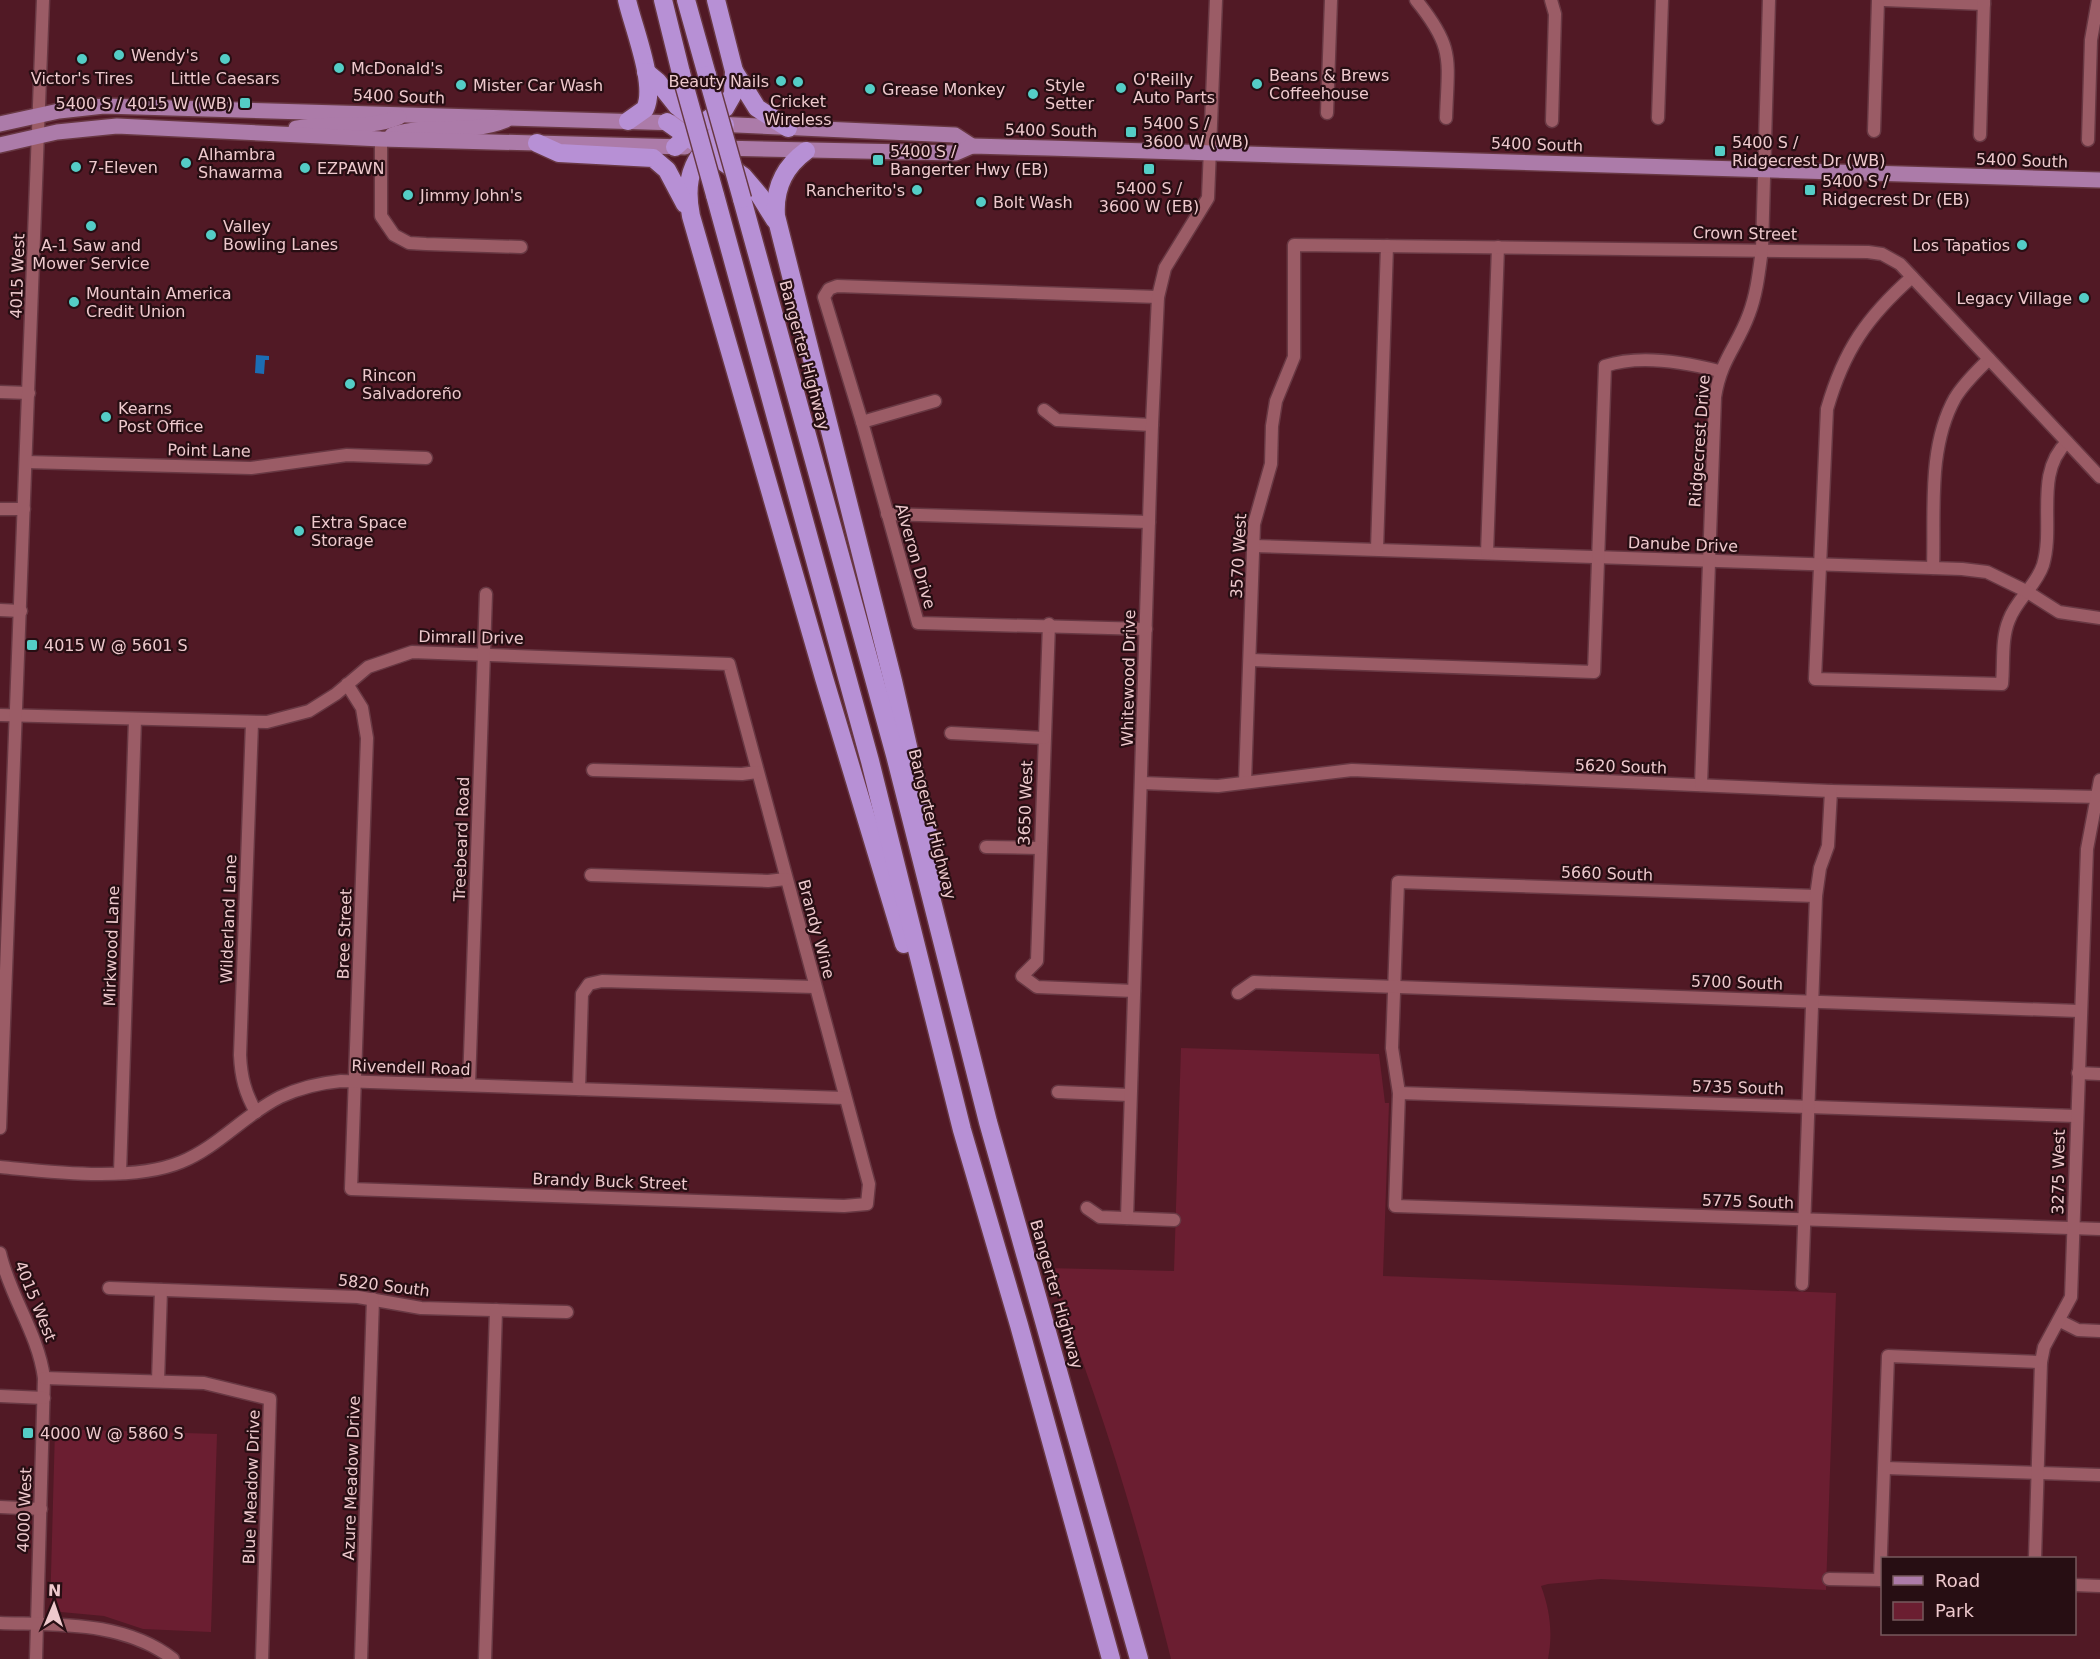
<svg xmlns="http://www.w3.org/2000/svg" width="2100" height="1659" font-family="'DejaVu Sans',sans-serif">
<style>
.green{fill:#6b1e31}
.water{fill:#1c6db4}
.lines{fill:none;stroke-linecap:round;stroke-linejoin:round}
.minor-casing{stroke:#683843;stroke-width:15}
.major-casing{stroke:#683843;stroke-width:18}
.highway-casing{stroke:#683843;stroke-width:21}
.minor{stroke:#9b5c66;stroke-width:12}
.major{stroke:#ac7ba9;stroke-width:15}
.highway{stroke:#b790d5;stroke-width:18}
.highway-bridge-casing{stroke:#683843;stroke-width:21;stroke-linecap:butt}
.highway-bridge{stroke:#b790d5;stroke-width:18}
.poi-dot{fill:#54cdc6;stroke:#270e13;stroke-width:2}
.labels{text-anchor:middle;stroke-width:4.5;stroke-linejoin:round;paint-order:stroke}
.poi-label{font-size:16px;fill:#eec9cd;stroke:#270e13;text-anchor:start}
.street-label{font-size:16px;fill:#eec9cd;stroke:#270e13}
</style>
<rect width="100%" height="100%" fill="#511925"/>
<g class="green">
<path d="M1181 1048 1379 1054 1385 1103H1389L1383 1276 1836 1293 1826 1590 1601 1579 1548 1584 1541 1586C1550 1610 1553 1634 1548 1659H1171C1138 1527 1099 1394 1046 1268L1174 1271Z"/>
<path d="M55 1429 217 1434 211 1632 143 1629 104 1616 50 1611Z"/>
</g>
<path class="water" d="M256 355 269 356V360H265L264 374 255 373Z"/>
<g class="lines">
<g class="minor-casing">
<g id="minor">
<path d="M1416 0C1455 48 1448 59 1446 118"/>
<path d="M1551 0 1555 14 1552 121"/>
<path d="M1884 0 1984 4"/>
<path d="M1327 113 1331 0"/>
<path d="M1658 118 1662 0"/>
<path d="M1874 131 1878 0"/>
<path d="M1980 135 1984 0"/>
<path d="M381 139V216L394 235 409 243 426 244 521 247"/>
<path d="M2088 140 2091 40 2098 0"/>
<path d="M1912 277C1867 317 1844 350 1827 409L1815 679 2002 684C2004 664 2001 639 2009 620 2016 600 2036 586 2043 565 2055 525 2034 473 2067 442"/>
<path d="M0 392 29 393"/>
<path d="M1044 410 1057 420 1152 425"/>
<path d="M862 422 935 401"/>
<path d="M26 462 251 468 347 455 426 458"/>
<path d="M0 509H24"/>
<path d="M887 514 1149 522"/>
<path d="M1253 546 1962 569 1987 572 2026 591 2059 612 2100 618"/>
<path d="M1377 549 1387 246"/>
<path d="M1487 553 1498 247"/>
<path d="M1933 568C1935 514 1927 448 1955 398 1964 383 1977 371 1989 359"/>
<path d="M0 610 21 611"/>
<path d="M1049 624 1037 961 1022 976 1037 987 1134 991"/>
<path d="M1146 629 918 623 862 422 824 297 829 289 837 286 1158 297"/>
<path d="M1251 660 1594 672 1605 366C1640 354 1684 362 1719 371"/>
<path d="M0 715 267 722 309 711 336 694 368 667 412 652 729 664 869 1184 867 1204 844 1206 351 1189 367 738 362 708 347 684"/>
<path d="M252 723 240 1055C241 1077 245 1093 256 1112"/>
<path d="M951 733 1044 738"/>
<path d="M593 770 742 774 757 772"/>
<path d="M1245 782 1254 524 1271 464 1272 426 1276 401 1294 357V245L1868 252 1882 254 1900 264 2100 477"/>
<path d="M1142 783 1218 786 1352 770 1831 791 2100 797"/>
<path d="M1701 785 1715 397C1721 359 1737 347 1749 314 1757 293 1759 271 1762 249L1769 0"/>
<path d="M986 847 1040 848"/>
<path d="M591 875 768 881 786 879"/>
<path d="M1816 896 1398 882 1392 1048 1399 1093 1395 1206 2100 1229"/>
<path d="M1238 993 1254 982 2079 1011"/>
<path d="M2078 1073 2100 1074"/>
<path d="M469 1085 486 594"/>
<path d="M579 1089 582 994 589 984 602 981 815 987"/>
<path d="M1058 1092 1130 1095"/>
<path d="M1399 1093 2076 1116"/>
<path d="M0 1128 43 0"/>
<path d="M0 1167C52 1172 133 1182 181 1162 218 1147 244 1115 280 1097 299 1088 320 1083 341 1081L845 1098"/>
<path d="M120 1173 135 719"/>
<path d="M1087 1208 1100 1217 1174 1220"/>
<path d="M1127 1218 1152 425 1158 297 1165 268 1208 198 1216 0"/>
<path d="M0 1253C10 1297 38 1333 44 1378L36 1659"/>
<path d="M1802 1284 1816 896 1820 868 1828 846 1831 791"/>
<path d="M109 1288 358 1297 421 1308 567 1312"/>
<path d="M2060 1321 2078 1330 2100 1331"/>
<path d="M44 1378 204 1383 270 1399 262 1659"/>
<path d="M158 1381 161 1290"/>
<path d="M0 1396 44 1398"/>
<path d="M1885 1468 2100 1475"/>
<path d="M0 1507 41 1509"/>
<path d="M2035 1558 2041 1362 2044 1347 2071 1297 2087 849 2100 780"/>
<path d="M1829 1579 1882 1580"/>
<path d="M1880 1580 1888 1356 2041 1362"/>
<path d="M2074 1585 2100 1586"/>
<path d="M0 1623C59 1625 124 1621 173 1659"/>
<path d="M361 1659 373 1299"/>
<path d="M485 1659 496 1310"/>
</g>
</g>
<g class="major-casing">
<g id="major">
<path d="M0 124 59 111 104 106 679 123"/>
<path d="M715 124 955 135 972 146"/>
<path d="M296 128C332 121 365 131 399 117"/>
<path d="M392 135C430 122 467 136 506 120"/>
<path d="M0 145 57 132 117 126 381 139 685 147"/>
<path d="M718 148 956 153 972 146 1048 148 2100 180"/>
</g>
</g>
<g class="highway-casing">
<g id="highway">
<path d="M627 0C633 27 657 85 645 109L628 121"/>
<path d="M663 0 681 73"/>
<path d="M686 0 707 75"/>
<path d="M734 71 757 108 788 128"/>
<path d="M646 72 658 82 677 106 700 123"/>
<path d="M667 122 743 176 760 196 775 220"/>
<path d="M725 125C697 156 682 172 691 216L824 678 904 944"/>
<path d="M537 143 559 153 653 158 667 170 685 204"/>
<path d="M675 147 701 124 725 108 733 94 734 71 716 0"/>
<path d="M806 151C784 167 774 188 776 216L893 681 940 886"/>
<path d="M715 195 870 761 962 1130 1019 1325 1111 1659"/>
<path d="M742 199 895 755 988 1122 1139 1659"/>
</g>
</g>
<use href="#minor" class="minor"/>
<use href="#major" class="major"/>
<use href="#highway" class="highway"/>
<g class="highway-bridge-casing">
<g id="highway-bridge">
<path d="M681 73 715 195"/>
<path d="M707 75 742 199"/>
</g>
</g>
<use href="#highway-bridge" class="highway-bridge"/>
</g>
<g class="poi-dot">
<circle cx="119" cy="55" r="6"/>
<circle cx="82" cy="59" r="6"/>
<circle cx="225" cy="59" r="6"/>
<circle cx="339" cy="68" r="6"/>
<circle cx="781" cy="81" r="6"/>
<circle cx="798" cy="82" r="6"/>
<circle cx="1257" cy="84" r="6"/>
<circle cx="461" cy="85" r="6"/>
<circle cx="1121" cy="88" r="6"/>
<circle cx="870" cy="89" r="6"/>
<circle cx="1033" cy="94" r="6"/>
<rect x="239" y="97" width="12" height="12" rx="3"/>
<rect x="1125" y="126" width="12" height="12" rx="3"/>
<rect x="1714" y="145" width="12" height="12" rx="3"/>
<rect x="872" y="154" width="12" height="12" rx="3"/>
<circle cx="186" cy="163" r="6"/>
<circle cx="76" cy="167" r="6"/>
<circle cx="305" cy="168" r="6"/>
<rect x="1143" y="163" width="12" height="12" rx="3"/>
<circle cx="917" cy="190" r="6"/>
<rect x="1804" y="184" width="12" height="12" rx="3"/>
<circle cx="408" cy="195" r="6"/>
<circle cx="981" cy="202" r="6"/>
<circle cx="91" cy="226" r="6"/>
<circle cx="211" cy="235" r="6"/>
<circle cx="2022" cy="245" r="6"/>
<circle cx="2084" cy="298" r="6"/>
<circle cx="74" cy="302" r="6"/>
<circle cx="350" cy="384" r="6"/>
<circle cx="106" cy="417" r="6"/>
<circle cx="299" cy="531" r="6"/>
<rect x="26" y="639" width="12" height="12" rx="3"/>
<rect x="22" y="1427" width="12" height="12" rx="3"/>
</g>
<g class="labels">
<g class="poi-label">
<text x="131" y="61">Wendy's</text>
<text x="351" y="74">McDonald's</text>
<text x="1269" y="81">Beans &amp; Brews<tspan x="1269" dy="18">Coffeehouse</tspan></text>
<text x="82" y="84" text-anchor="middle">Victor's Tires</text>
<text x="225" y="84" text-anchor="middle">Little Caesars</text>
<text x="1133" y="85">O'Reilly<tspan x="1133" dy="18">Auto Parts</tspan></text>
<text x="769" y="87" text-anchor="end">Beauty Nails</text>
<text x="473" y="91">Mister Car Wash</text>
<text x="1045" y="91">Style<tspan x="1045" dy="18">Setter</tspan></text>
<text x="882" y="95">Grease Monkey</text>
<text x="798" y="107" text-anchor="middle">Cricket<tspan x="798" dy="18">Wireless</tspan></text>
<text x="233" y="109" text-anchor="end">5400 S / 4015 W (WB)</text>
<text x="1143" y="129">5400 S /<tspan x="1143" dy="18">3600 W (WB)</tspan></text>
<text x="1732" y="148">5400 S /<tspan x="1732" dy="18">Ridgecrest Dr (WB)</tspan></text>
<text x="890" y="157">5400 S /<tspan x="890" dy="18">Bangerter Hwy (EB)</tspan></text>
<text x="198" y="160">Alhambra<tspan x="198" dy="18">Shawarma</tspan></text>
<text x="88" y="173">7-Eleven</text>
<text x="317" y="174">EZPAWN</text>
<text x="1822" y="187">5400 S /<tspan x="1822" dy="18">Ridgecrest Dr (EB)</tspan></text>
<text x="1149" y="194" text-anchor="middle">5400 S /<tspan x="1149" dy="18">3600 W (EB)</tspan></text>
<text x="905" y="196" text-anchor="end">Rancherito's</text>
<text x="420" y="201">Jimmy John's</text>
<text x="993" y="208">Bolt Wash</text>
<text x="223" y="232">Valley<tspan x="223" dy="18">Bowling Lanes</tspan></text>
<text x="91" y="251" text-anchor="middle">A-1 Saw and<tspan x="91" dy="18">Mower Service</tspan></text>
<text x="2010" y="251" text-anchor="end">Los Tapatios</text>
<text x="86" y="299">Mountain America<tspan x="86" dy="18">Credit Union</tspan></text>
<text x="2072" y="304" text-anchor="end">Legacy Village</text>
<text x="362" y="381">Rincon<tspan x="362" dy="18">Salvadoreño</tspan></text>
<text x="118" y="414">Kearns<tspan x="118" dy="18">Post Office</tspan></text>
<text x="311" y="528">Extra Space<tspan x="311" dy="18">Storage</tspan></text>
<text x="44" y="651">4015 W @ 5601 S</text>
<text x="40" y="1439">4000 W @ 5860 S</text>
</g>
<g class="street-label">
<text transform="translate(399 96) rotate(2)" y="6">5400 South</text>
<text transform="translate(1051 130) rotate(1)" y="6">5400 South</text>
<text transform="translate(1537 144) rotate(2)" y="6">5400 South</text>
<text transform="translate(2022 160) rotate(2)" y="6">5400 South</text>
<text transform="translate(1745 233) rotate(1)" y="6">Crown Street</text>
<text transform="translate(17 276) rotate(-88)" y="6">4015 West</text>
<text transform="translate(805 355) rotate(75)" y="6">Bangerter Highway</text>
<text transform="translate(1699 441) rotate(-86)" y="6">Ridgecrest Drive</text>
<text transform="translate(209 450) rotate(1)" y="6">Point Lane</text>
<text transform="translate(1683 544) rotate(2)" y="6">Danube Drive</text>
<text transform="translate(916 556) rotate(74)" y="6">Alveron Drive</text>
<text transform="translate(1238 556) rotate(-87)" y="6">3570 West</text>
<text transform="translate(471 637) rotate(1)" y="6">Dimrall Drive</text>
<text transform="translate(1128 678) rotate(-89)" y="6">Whitewood Drive</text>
<text transform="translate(1621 766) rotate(2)" y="6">5620 South</text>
<text transform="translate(1025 803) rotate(-88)" y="6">3650 West</text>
<text transform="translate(933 824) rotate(76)" y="6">Bangerter Highway</text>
<text transform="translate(461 839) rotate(-88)" y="6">Treebeard Road</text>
<text transform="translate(1607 873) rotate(2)" y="6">5660 South</text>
<text transform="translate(228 919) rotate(-88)" y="6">Wilderland Lane</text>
<text transform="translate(817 929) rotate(75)" y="6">Brandy Wine</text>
<text transform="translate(344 934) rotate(-88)" y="6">Bree Street</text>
<text transform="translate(111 946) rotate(-88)" y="6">Mirkwood Lane</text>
<text transform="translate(1737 982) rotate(2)" y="6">5700 South</text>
<text transform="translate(411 1067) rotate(2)" y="6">Rivendell Road</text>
<text transform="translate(1738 1087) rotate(2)" y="6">5735 South</text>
<text transform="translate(2058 1172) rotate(-89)" y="6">3275 West</text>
<text transform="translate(610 1181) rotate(2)" y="6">Brandy Buck Street</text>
<text transform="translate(1748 1201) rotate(2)" y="6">5775 South</text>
<text transform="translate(384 1285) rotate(7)" y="6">5820 South</text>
<text transform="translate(1057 1294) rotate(74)" y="6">Bangerter Highway</text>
<text transform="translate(36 1301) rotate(68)" y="6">4015 West</text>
<text transform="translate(351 1478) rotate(-88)" y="6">Azure Meadow Drive</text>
<text transform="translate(251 1487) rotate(-88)" y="6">Blue Meadow Drive</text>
<text transform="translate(24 1510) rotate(-88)" y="6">4000 West</text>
</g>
</g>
<rect x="1881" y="1557" width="195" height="78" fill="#270e13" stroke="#77595d" stroke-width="1.5"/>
<rect x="1893" y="1576" width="30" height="9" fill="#ac7ba9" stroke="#77595d" stroke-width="1.5"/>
<text x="1935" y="1587" font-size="18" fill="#eec9cd">Road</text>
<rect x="1893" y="1602" width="30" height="18" fill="#6b1e31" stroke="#77595d" stroke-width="1.5"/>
<text x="1935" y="1617" font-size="18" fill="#eec9cd">Park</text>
<g transform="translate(54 1605) rotate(2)" stroke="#270e13" stroke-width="4.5" paint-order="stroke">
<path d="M0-4.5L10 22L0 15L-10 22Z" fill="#eec9cd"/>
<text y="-9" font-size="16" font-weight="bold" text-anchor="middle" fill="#eec9cd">N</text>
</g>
</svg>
